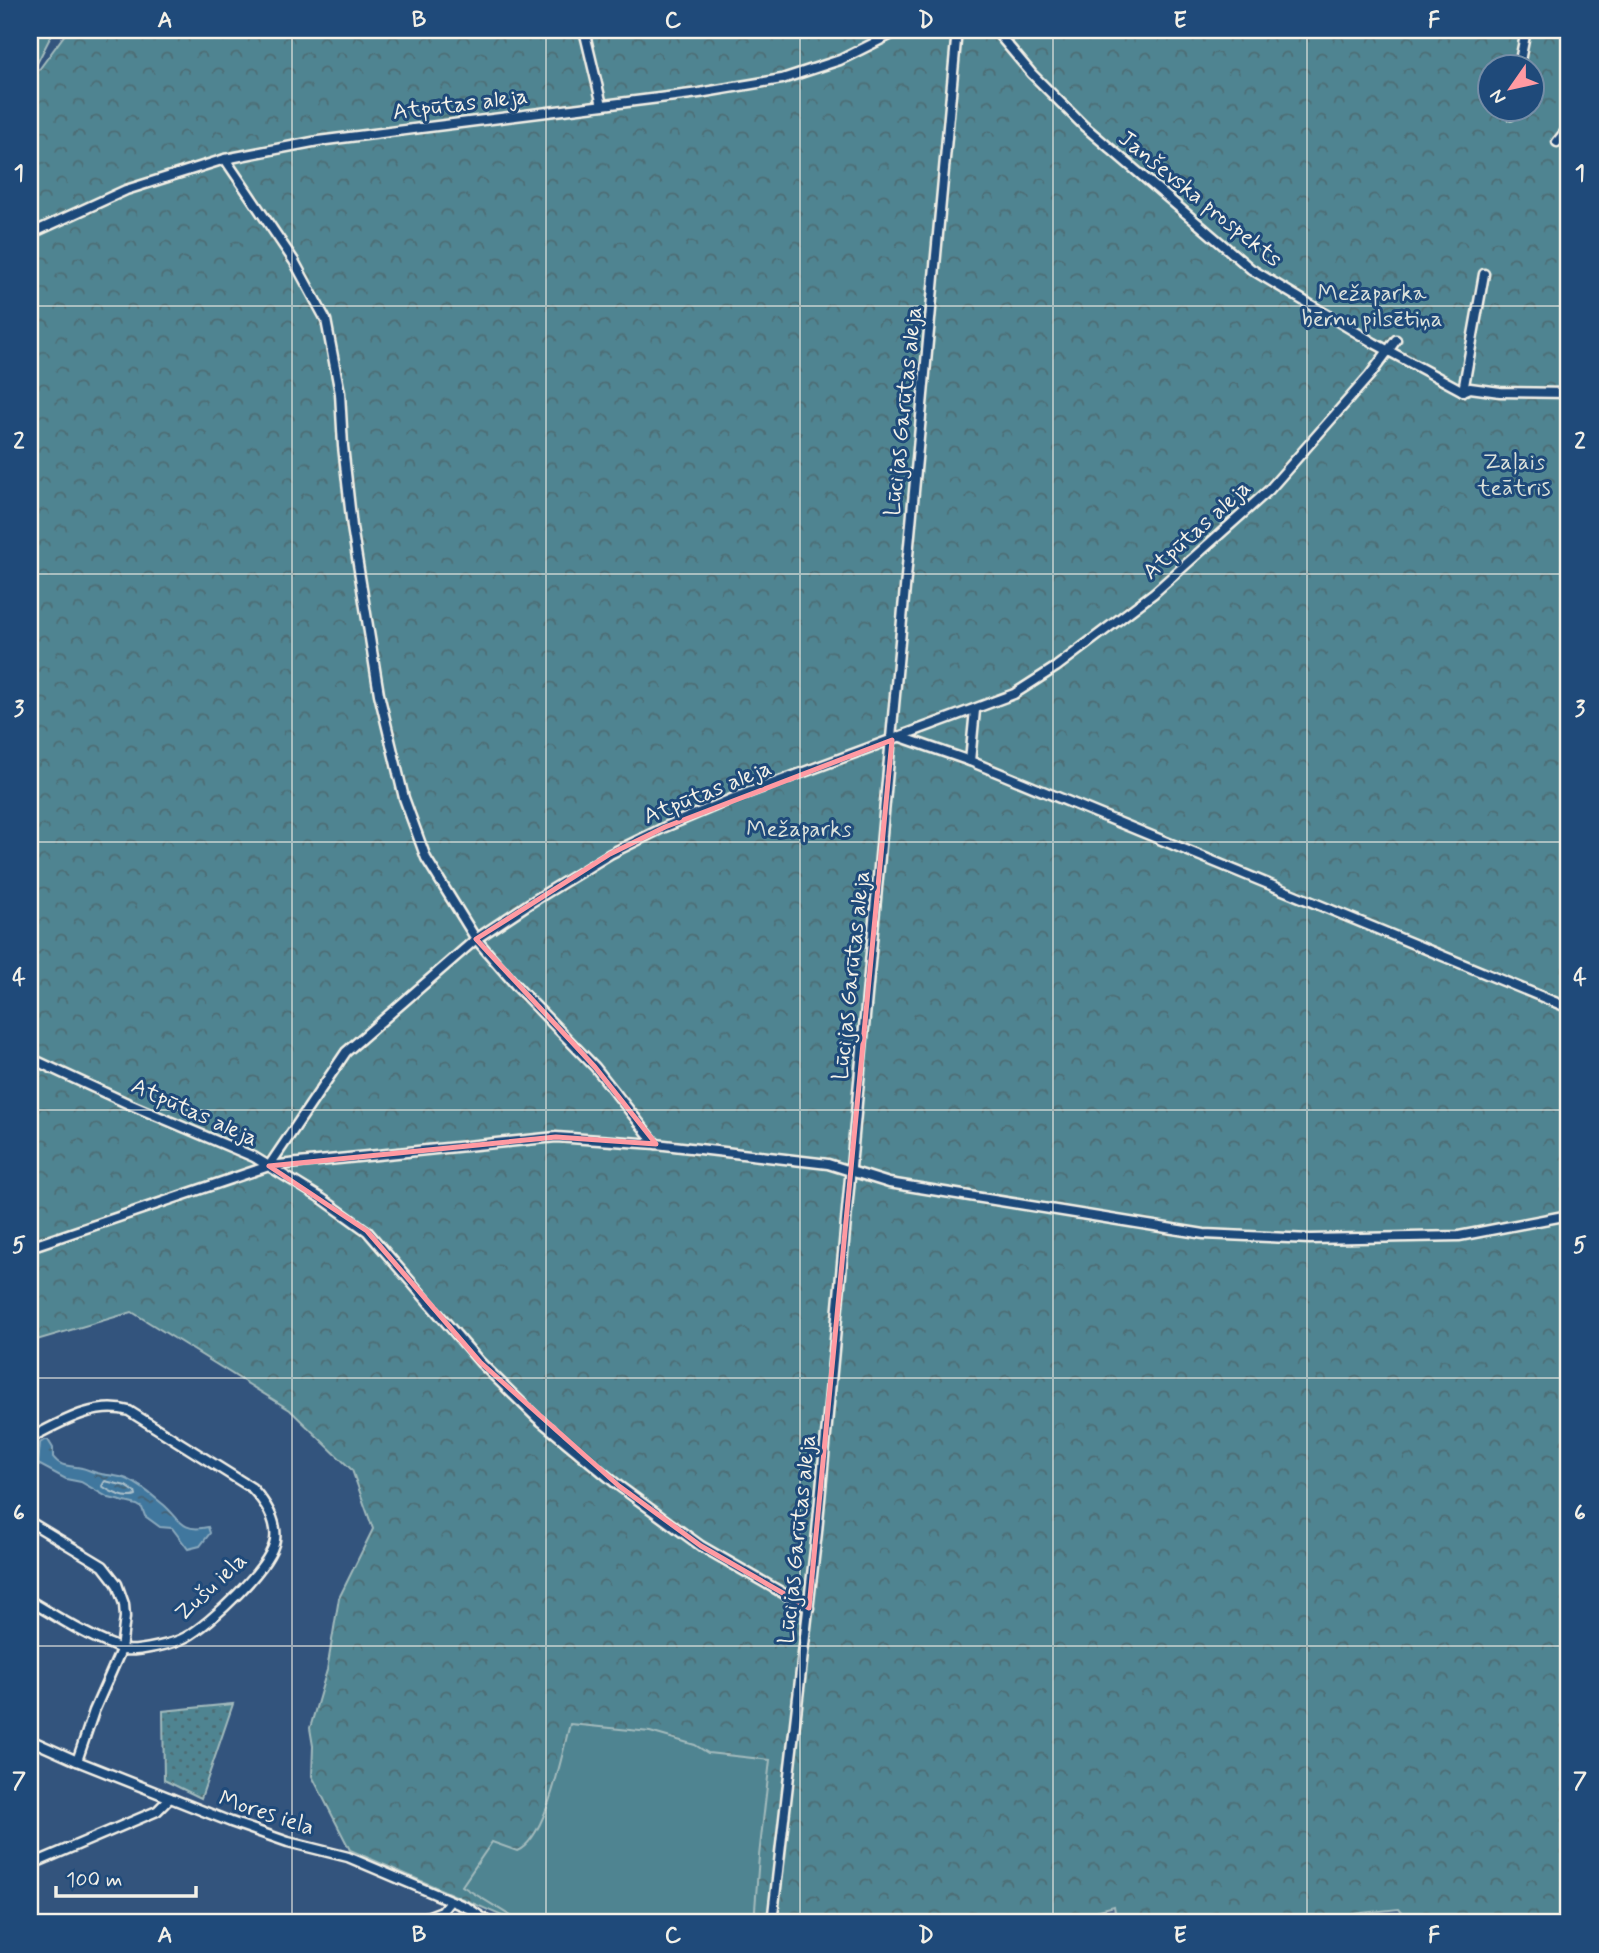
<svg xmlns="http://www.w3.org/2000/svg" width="1599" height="1953" font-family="Mynerve,sans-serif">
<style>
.built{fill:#455e81}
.grass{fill:url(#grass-dots);stroke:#a2babc;stroke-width:2}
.wetland{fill:url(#wetland-marsh);stroke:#a2babc;stroke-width:2}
.park{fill:url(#park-crowns);stroke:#a2babc;stroke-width:2;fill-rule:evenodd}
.pitch{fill:#508491;stroke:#a2babc;stroke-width:2}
.water{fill:url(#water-ripples);stroke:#89a8bc;stroke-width:2}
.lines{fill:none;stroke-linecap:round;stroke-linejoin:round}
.shore{stroke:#acc0ca;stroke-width:2}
.minor-casing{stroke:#f4f1e8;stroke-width:13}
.minor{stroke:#1f4a7a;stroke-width:8}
.marked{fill:none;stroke:#ff9aa2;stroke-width:5;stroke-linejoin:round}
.grid{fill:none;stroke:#f4f1e8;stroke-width:2;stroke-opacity:0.55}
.labels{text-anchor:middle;stroke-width:6;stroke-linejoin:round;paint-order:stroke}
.street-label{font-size:23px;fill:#f4f1e8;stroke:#1f4a7a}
.park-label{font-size:23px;fill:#dbe1db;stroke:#1f4a7a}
.neatline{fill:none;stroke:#f4f1e8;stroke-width:2.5}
.grid-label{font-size:23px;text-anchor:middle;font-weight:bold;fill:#f4f1e8}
</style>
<defs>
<pattern id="grass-dots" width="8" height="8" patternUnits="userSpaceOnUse" patternTransform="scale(1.75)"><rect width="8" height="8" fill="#508491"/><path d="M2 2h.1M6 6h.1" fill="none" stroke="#4d6c73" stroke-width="1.8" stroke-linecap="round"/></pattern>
<pattern id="wetland-marsh" width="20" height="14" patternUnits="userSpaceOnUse" patternTransform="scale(1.75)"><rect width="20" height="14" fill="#508491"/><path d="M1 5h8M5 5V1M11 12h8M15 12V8" fill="none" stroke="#4d6c73"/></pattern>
<pattern id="park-crowns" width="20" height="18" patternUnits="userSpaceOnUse" patternTransform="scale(1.75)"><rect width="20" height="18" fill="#508491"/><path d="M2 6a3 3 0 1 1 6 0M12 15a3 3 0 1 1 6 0" fill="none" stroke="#4d6c73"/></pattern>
<pattern id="water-ripples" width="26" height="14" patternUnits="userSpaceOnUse" patternTransform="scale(1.75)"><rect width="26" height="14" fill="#41779e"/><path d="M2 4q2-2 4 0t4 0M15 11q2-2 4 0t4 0" fill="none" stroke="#456072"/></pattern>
</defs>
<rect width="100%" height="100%" fill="#33547d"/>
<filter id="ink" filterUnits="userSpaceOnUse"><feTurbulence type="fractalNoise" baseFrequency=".0143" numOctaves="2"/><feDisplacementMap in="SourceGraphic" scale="14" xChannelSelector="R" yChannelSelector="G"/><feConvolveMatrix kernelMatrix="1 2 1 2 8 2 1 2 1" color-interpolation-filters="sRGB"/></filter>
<g filter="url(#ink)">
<path class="built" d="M1115 1906 1117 1923H1053Z"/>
<path class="grass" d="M233 1704 201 1798 164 1780 163 1711Z"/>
<path class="wetland" d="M30 30H54L30 77Z"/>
<path class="park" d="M68 30H1569V1923H1411L1399 1909 1267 1923H1117L1114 1906 1053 1923H512L507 1918 350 1850 312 1776 313 1746 310 1728 327 1670 339 1598 373 1529 352 1470 290 1410 132 1312 30 1342V82ZM1490 66H1532V108H1490Z"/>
<path class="pitch" d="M570 1724 650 1732 695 1745 708 1753 770 1760 759 1856 754 1923H522L462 1886 492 1842 517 1851C547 1838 561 1756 570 1724Z"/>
<path class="water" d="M44 1440H48L53 1448V1457C61 1468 70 1465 82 1468 87 1469 92 1472 97 1473 107 1476 119 1475 129 1480 142 1486 153 1496 164 1505 180 1519 181 1533 208 1527L210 1533 200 1546 188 1549 172 1528 160 1527 145 1516 142 1508 137 1505 109 1498 81 1482 66 1479 38 1464 40 1443Z"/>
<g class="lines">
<path class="shore" d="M105 1481 126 1486 135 1492 136 1496C126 1500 110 1492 102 1486Z"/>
<g class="minor-casing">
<g id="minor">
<path d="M584 30 602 105"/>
<path d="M995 30 1032 74 1084 126 1251 269 1374 343 1463 391 1470 388 1500 392 1569 393"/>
<path d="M1519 66 1526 30"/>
<path d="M1511 115 1512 108"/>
<path d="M1557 142 1569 127"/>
<path d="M225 159 294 261 326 320 340 393 343 446 352 527 379 694 404 798 426 858 476 939 519 989 595 1067 656 1144"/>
<path d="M30 234 126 190 225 159 318 141 699 93 782 79 840 60 900 30"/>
<path d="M1463 391 1484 274"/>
<path d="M901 737 970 761 1569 1008"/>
<path d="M970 761 975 710"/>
<path d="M30 1058 129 1104 254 1157 324 1200 367 1231 480 1362 537 1418 619 1486 701 1546 809 1608"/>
<path d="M269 1166 346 1052 476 939 530 903 610 854 665 827 734 798 1014 694 1056 667 1154 593 1269 490 1370 375 1396 340"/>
<path d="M30 1247 269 1166 556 1137 656 1144 828 1164 889 1183 1204 1234 1310 1239 1459 1236 1569 1215"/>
<path d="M30 1438C60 1423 95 1401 129 1411L252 1488C265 1502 278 1520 275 1540 271 1567 210 1624 186 1637 174 1644 138 1652 124 1650 119 1649 115 1646 110 1644 81 1633 56 1616 30 1601"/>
<path d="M30 1522 103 1566 117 1584 124 1604 125 1617 121 1650 94 1711 77 1761"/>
<path d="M30 1740 77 1761 231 1822 288 1842 348 1857 468 1908 490 1923"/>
<path d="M30 1865 157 1811 170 1798"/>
<path d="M411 1923 442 1911 450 1901"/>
<path d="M772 1923 817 1532 957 30"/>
</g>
</g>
<use href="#minor" class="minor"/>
</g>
</g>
<path class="marked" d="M892 740 809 1608 701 1546 619 1486 480 1362 367 1231 269 1166 556 1137 656 1144 595 1067 476 939 610 854 665 827Z"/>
<path class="grid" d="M292 30V1923M546 30V1923M800 30V1923M1053 30V1923M1307 30V1923M30 306H1569M30 574H1569M30 842H1569M30 1110H1569M30 1378H1569M30 1646H1569"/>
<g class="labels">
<g class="street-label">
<text transform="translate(460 103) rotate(-7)" y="8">Atpūtas aleja</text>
<text transform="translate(1201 198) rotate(39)" y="8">Janševska prospekts</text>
<text transform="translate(902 411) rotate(-84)" y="8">Lūcijas Garūtas aleja</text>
<text transform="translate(1196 529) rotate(-42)" y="8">Atpūtas aleja</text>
<text transform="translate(707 791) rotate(-22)" y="8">Atpūtas aleja</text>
<text transform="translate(850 975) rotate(-84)" y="8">Lūcijas Garūtas aleja</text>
<text transform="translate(195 1111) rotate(24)" y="8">Atpūtas aleja</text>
<text transform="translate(796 1539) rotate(-84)" y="8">Lūcijas Garūtas aleja</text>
<text transform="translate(210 1586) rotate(-43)" y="8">Zušu iela</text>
<text transform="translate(267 1812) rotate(18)" y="8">Mores iela</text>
</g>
<g class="park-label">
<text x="1372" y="300">Mežaparka<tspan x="1372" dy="26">bērnu pilsētiņa</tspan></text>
<text x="1514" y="469">Zaļais<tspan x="1514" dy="26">teātris</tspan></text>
<text x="799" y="836">Mežaparks</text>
</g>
</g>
<rect width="1599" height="1953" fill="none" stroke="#1f4a7a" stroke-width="77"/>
<g transform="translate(1511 88) rotate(236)"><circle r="33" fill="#1f4a7a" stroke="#748da6" stroke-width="2"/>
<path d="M0-5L12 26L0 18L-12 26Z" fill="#ff9aa2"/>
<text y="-10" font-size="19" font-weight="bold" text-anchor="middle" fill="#f4f1e8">N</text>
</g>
<path d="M56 1886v10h140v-10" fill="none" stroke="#f4f1e8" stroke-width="3.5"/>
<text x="66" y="1886" font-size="21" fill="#f4f1e8" stroke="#1f4a7a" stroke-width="5" paint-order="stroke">100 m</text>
<rect x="38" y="38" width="1522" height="1876" class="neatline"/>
<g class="grid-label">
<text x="165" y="27">A</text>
<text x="419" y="27">B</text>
<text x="673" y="27">C</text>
<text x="926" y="27">D</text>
<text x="1180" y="27">E</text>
<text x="1434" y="27">F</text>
<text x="19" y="180">1</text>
<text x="1580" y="180">1</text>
<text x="19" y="448">2</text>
<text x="1580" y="448">2</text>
<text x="19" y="716">3</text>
<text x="1580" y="716">3</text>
<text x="19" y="984">4</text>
<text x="1580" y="984">4</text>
<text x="19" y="1252">5</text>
<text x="1580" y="1252">5</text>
<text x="19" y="1520">6</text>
<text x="1580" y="1520">6</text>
<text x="19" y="1788">7</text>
<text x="1580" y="1788">7</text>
<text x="165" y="1942">A</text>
<text x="419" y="1942">B</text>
<text x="673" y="1942">C</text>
<text x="926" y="1942">D</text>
<text x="1180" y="1942">E</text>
<text x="1434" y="1942">F</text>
</g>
</svg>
